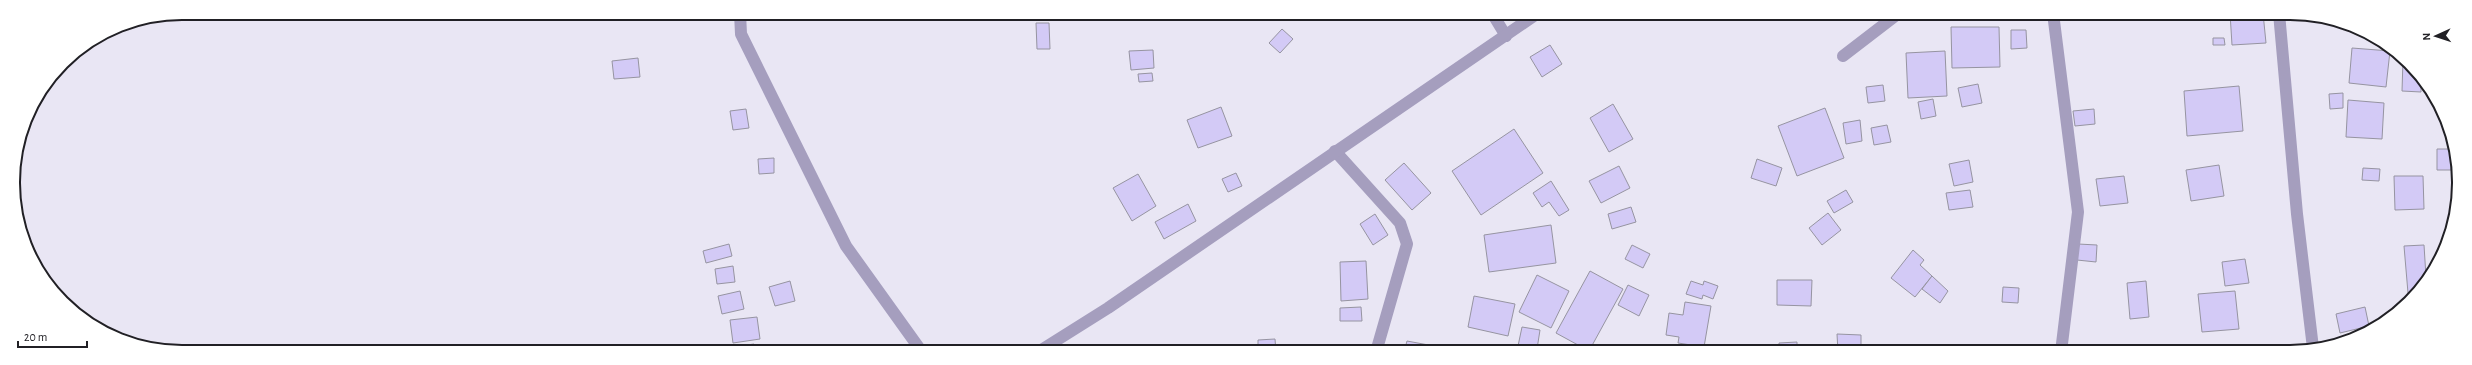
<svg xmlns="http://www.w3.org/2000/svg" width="2472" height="365" font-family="'Alegreya Sans',sans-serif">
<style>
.building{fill:#d3caf6;stroke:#9694a1}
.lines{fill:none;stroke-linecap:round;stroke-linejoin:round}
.street{stroke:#a59ebe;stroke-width:12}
.rim{fill:none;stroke:#212025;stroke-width:2}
</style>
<rect width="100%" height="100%" fill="#e9e6f4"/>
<g class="building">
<path d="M2230 13H2263L2266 43 2232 45Z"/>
<path d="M1036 23H1049L1050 49H1037Z"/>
<path d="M1951 27H1999L2000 67 1952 68Z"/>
<path d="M1282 29 1293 39 1280 53 1269 43Z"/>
<path d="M2011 30H2026L2027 48 2011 49Z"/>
<path d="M2213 38H2224L2225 45H2213Z"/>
<path d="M1550 45 1562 64 1542 77 1530 57Z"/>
<path d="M2352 48 2390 51 2386 87 2349 83Z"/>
<path d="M1153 50 1154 68 1131 70 1129 51Z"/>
<path d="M1945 51 1947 96 1908 98 1906 53Z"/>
<path d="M638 58 640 77 614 79 612 61Z"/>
<path d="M2403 60 2417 71 2424 83H2421V92L2402 91Z"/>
<path d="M1152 73 1153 81 1139 82 1138 74Z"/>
<path d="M1978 84 1982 103 1962 107 1958 88Z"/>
<path d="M1883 85 1885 101 1868 103 1866 87Z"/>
<path d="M2239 86 2243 131 2187 136 2184 91Z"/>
<path d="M2343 93V108L2330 109 2329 94Z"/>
<path d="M1933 99 1936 116 1921 119 1918 102Z"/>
<path d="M2348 100 2384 103 2382 139 2346 137Z"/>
<path d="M1613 104 1633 139 1609 152 1590 118Z"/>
<path d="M1221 107 1232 136 1198 148 1187 120Z"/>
<path d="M1825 108 1844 158 1797 176 1778 126Z"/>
<path d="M746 109 749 128 733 130 730 111Z"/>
<path d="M2094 109 2095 124 2075 126 2073 111Z"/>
<path d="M1860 120 1862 141 1846 144 1843 123Z"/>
<path d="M1887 125 1891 142 1874 145 1871 128Z"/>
<path d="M1514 129 1543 173 1481 215 1452 171Z"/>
<path d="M2437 149H2450L2451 170H2437Z"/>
<path d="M774 158V173L759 174 758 159Z"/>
<path d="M1757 159 1782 168 1776 186 1751 178Z"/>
<path d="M1969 160 1973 182 1954 186 1949 164Z"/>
<path d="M1404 163 1431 193 1412 210 1385 180Z"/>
<path d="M2219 165 2224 196 2191 201 2186 170Z"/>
<path d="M1619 166 1630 188 1601 203 1589 181Z"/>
<path d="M2363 168 2380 169 2379 181 2362 180Z"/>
<path d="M1236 173 1242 186 1228 192 1222 179Z"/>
<path d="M1138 174 1156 206 1132 221 1113 188Z"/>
<path d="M2124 176 2128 203 2100 206 2096 179Z"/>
<path d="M2394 176H2423L2424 209 2395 210Z"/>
<path d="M1551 181 1569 210 1559 216 1549 202 1542 207 1533 193Z"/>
<path d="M1846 190 1853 202 1834 213 1827 201Z"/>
<path d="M1970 190 1973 207 1949 210 1946 193Z"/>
<path d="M1188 204 1196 221 1164 239 1155 222Z"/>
<path d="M1631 207 1636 222 1612 229 1608 214Z"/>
<path d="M1828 213 1841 230 1822 245 1809 228Z"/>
<path d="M1375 214 1388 235 1373 245 1360 224Z"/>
<path d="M1551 225 1556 263 1489 272 1484 235Z"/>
<path d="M729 244 732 256 706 263 703 251Z"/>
<path d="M2078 244 2097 245 2096 262 2077 260Z"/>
<path d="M1632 245 1650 254 1643 268 1625 259Z"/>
<path d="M2424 245 2426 277 2416 292 2408 293 2404 246Z"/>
<path d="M1913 250 1924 260 1920 265 1932 276 1915 297 1891 278Z"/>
<path d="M2245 259 2249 283 2225 286 2222 262Z"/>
<path d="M1366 261 1368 299 1341 301 1340 262Z"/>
<path d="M733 266 735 282 717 284 715 269Z"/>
<path d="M1590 271 1623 289 1589 351 1556 333Z"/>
<path d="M1537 275 1569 291 1551 328 1519 312Z"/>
<path d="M1932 276 1948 291 1940 303 1922 289Z"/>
<path d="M1777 280H1812L1811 306 1777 305Z"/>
<path d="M790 281 795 301 775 306 769 287Z"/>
<path d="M1691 281 1703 285 1704 281 1718 286 1713 299 1703 295 1702 299 1686 294Z"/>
<path d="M2146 281 2149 317 2130 319 2127 283Z"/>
<path d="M1628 285 1649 295 1639 316 1618 305Z"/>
<path d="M2003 287 2019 288 2018 303 2002 302Z"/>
<path d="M740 291 744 309 722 314 718 296Z"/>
<path d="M2235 291 2239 329 2202 332 2198 294Z"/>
<path d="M1474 296 1515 304 1508 336 1468 327Z"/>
<path d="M1685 302 1711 306 1704 347 1678 343 1679 337 1666 335 1669 313 1683 315Z"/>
<path d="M1361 307 1362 321H1340V308Z"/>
<path d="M2365 307 2369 326 2340 333 2336 314Z"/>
<path d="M757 317 760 339 733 343 730 320Z"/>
<path d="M1522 327 1540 330 1537 349 1518 346Z"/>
<path d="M1837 334 1861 335V352H1838Z"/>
<path d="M1275 339 1276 352H1258V340Z"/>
<path d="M1407 341 1466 352H1404Z"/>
<path d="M1797 342V352H1779V343Z"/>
<path d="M754 344V352H741L740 346Z"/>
</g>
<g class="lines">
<g class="street">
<path d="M740 13 741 34 846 246 922 352"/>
<path d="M1492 13 1506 36"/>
<path d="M2053 13 2078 212 2061 352"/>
<path d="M2279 13 2297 214 2313 348"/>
<path d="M1843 56 1899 13"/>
<path d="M1335 151 1400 223 1407 244 1376 352"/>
<path d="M1038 352 1108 308 1538 13"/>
</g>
</g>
<path d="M0 0H2472V365H0ZM182 20H2290A162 162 0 0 1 2452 182V183A162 162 0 0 1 2290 345H182A162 162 0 0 1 20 183V182A162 162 0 0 1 182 20Z" fill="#fff" fill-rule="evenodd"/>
<path class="rim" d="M182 20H2290A162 162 0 0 1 2452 182V183A162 162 0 0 1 2290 345H182A162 162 0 0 1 20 183V182A162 162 0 0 1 182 20Z"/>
<g transform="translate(2436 36) rotate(267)" stroke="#ffffff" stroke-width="3" paint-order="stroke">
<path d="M0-3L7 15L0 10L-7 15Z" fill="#212025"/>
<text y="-6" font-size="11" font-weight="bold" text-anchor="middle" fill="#212025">N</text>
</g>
<path d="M18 341v6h69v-6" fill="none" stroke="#212025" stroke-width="2"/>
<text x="24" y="341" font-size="12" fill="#212025" stroke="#ffffff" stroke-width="3" paint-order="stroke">20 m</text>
</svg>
